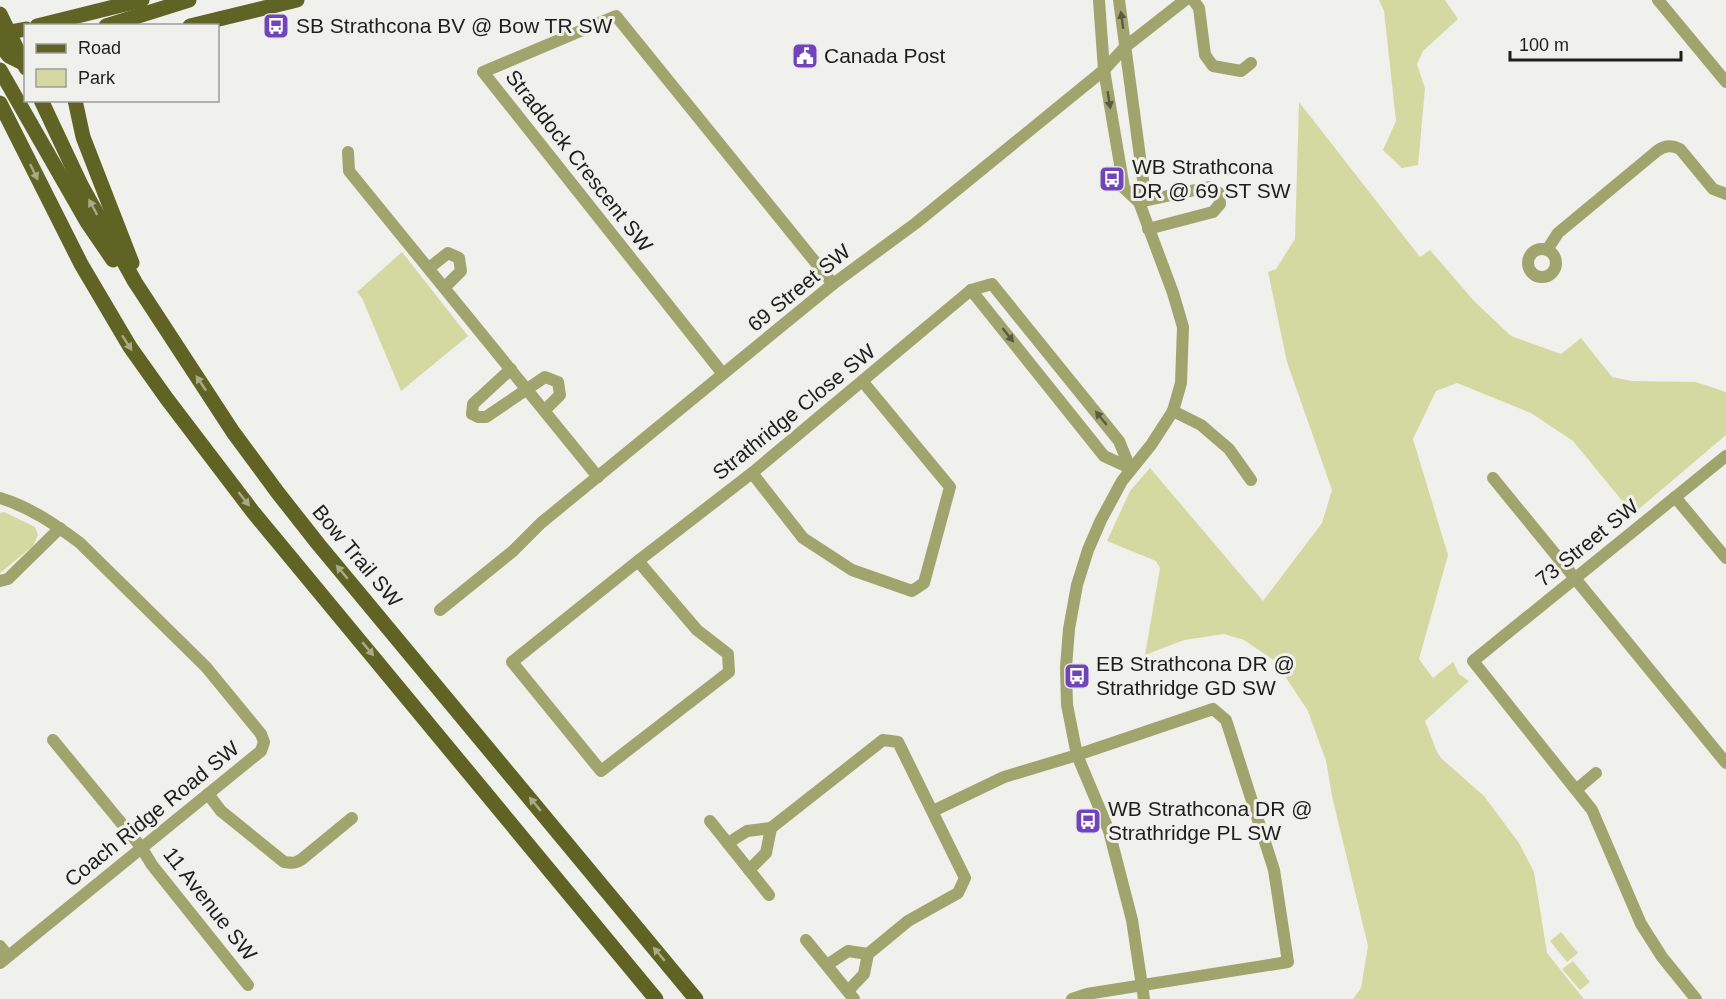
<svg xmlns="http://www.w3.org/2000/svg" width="1726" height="999" font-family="Helvetica,sans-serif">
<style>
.green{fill:#d4d9a2}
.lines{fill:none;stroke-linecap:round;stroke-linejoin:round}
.minor{stroke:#a0a56e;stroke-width:12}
.major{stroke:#5f6324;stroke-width:15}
.oneway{fill:#585b41}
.oneway2{fill:#a8aa88}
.labels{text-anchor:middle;stroke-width:6;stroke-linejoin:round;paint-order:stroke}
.poi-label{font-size:21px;fill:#1e1e1d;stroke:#f0f1ed;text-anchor:start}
.street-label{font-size:21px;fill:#1e1e1d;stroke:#f0f1ed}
</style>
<rect width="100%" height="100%" fill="#f0f1ed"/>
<g class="green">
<path d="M1379 0H1445L1458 19 1423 51 1417 64 1425 89 1418 165 1402 168 1383 150 1396 121 1384 11Z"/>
<path d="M1299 102 1420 257 1430 250 1474 301 1511 336 1561 354 1581 338 1612 377 1632 381 1696 382 1726 392V435L1633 514 1573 441 1531 413 1457 383 1436 391 1413 439 1448 555 1419 659 1433 678 1453 662 1459 674 1469 681 1425 721 1437 752 1442 759 1484 796 1519 843 1534 872 1547 953 1584 999H1353L1361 988 1368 946 1332 796 1326 761 1308 711 1275 661 1244 640 1224 634 1184 640 1145 655 1160 568 1156 561 1107 541 1130 491 1150 468 1263 601 1322 523 1332 490 1287 362 1268 272 1276 269 1295 239Z"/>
<path d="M402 252 468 336 401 391 362 298 357 292Z"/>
<path d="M4 512 35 527 38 535 33 546 0 573V513Z"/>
<path d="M1561 932 1578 953 1567 962 1550 941Z"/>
<path d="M1573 961 1590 982 1580 990 1562 969Z"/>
</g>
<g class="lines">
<g class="minor">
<path d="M1099 0 1104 70 1124 188 1139 202 1173 293 1183 327 1181 383 1173 411 1151 445 1122 481 1101 520 1088 550 1077 585 1069 629 1066 667 1067 705 1077 755 1109 831 1132 920 1144 999"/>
<path d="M1119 0 1144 187 1139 202"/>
<path d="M1193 0 1199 8 1205 55 1213 66 1241 71 1251 63"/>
<path d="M1658 0 1726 82"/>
<path d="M348 152 349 171 598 477"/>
<path d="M1139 202 1209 187 1219 193 1220 204 1213 212 1148 229"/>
<circle cx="1542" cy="263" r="14"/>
<path d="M1547 250 1558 233 1657 151C1665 145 1672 145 1680 149L1713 189 1726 194"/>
<path d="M429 268 448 253 459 258 461 271 445 287"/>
<path d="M971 290 1104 456 1130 468"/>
<path d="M511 369 473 404 472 414 478 417H486L545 377 558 382 560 395 545 410"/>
<path d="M723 374 483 72 616 16 833 284"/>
<path d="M1173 411 1201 425 1229 449 1251 480"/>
<path d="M752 473 803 538 852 570 912 591 924 583 950 487 863 382"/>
<path d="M1493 478 1726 763"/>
<path d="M1675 497 1726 558"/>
<path d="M0 498C30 507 56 525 80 543L206 667 261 734 264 742 261 751 0 963"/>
<path d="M638 561 752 473 971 290 992 284 1119 441 1130 468"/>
<path d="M638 561 697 630 728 654 729 672 601 771 512 662Z"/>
<path d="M0 581 8 579 60 528"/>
<path d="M440 610 513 551 541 523 833 284 916 223 1104 70 1125 47 1185 0"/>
<path d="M53 740 141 847 152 865 248 985"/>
<path d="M1577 789 1596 773"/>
<path d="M208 794 221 811 284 862C292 863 295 864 302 859L352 818"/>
<path d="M933 811 1004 777 1077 755 1213 709 1226 720 1274 870 1288 962 1087 994 1072 999"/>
<path d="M710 821 769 895"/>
<path d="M728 843 747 831 771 828 883 740 898 742 965 878 958 893 908 921 868 954 864 974 848 991"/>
<path d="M749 870 766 853 771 828"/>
<path d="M806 940 854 999"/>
<path d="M0 946 8 956"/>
<path d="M827 965 848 951 868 954"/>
<path d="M1696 999 1662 957 1641 924 1592 810 1473 661 1726 456"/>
</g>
<g class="major">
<path d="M0 14 26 68"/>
<path d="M37 26 142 0"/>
<path d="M106 26 189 0"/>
<path d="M190 26 297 0"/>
<path d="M0 34 26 29"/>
<path d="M0 45 9 56 23 63"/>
<path d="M0 70 87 222 113 260"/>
<path d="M41 100 81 185 135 282 233 432 278 493 319 545 696 999"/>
<path d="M75 100 83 137 132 263"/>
<path d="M0 103 81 264 130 347 167 399 253 512 656 999"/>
</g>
</g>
<defs><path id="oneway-solid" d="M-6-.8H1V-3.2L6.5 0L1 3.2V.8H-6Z" transform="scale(1.5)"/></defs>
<g class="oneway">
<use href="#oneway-solid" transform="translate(1122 20) rotate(-98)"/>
<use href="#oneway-solid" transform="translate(1109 100) rotate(81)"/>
<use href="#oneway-solid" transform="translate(1008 335) rotate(52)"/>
<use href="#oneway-solid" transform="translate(1101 418) rotate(-129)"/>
</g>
<g class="oneway2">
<use href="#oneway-solid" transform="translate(34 172) rotate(64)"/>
<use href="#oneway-solid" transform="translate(93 207) rotate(-118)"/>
<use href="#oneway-solid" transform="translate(127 343) rotate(57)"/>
<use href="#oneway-solid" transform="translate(201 383) rotate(-124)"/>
<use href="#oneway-solid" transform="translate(244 499) rotate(52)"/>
<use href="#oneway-solid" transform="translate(342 572) rotate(-130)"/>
<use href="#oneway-solid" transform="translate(368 649) rotate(50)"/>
<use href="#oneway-solid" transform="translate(535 804) rotate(-130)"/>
<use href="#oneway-solid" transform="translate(659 954) rotate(-130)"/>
</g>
<defs>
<g id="bus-square" transform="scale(1.35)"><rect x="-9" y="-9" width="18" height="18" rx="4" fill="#7244bc" stroke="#f0f1ed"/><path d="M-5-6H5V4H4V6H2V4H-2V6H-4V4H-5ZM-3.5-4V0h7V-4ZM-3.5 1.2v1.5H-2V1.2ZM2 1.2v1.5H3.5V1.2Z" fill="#fff"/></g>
<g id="civic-square" transform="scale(1.35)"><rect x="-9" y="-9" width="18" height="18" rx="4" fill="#7244bc" stroke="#f0f1ed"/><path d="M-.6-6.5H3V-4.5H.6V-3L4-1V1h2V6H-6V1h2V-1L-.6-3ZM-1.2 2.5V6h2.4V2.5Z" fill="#fff"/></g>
</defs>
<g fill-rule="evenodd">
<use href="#bus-square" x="276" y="26"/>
<use href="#civic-square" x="805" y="56"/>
<use href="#bus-square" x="1112" y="179"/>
<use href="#bus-square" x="1077" y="676"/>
<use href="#bus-square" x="1088" y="821"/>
</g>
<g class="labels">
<g class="poi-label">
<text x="296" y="33">SB Strathcona BV @ Bow TR SW</text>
<text x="824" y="63">Canada Post</text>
<text x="1132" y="174">WB Strathcona<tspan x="1132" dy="24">DR @ 69 ST SW</tspan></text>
<text x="1096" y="671">EB Strathcona DR @<tspan x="1096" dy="24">Strathridge GD SW</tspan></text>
<text x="1108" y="816">WB Strathcona DR @<tspan x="1108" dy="24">Strathridge PL SW</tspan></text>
</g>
<g class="street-label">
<text transform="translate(579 161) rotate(52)" y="7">Straddock Crescent SW</text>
<text transform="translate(799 288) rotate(-39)" y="7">69 Street SW</text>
<text transform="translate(794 412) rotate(-39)" y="7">Strathridge Close SW</text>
<text transform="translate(1587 543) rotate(-39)" y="7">73 Street SW</text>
<text transform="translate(357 556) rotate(50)" y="7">Bow Trail SW</text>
<text transform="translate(152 814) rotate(-39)" y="7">Coach Ridge Road SW</text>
<text transform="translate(210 904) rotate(52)" y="7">11 Avenue SW</text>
</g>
</g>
<rect x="24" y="24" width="195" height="78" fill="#f0f1ed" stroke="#9c9d9a" stroke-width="1.5"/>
<rect x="36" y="44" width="30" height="9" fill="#5f6324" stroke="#9c9d9a" stroke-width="1.5"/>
<text x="78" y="54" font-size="18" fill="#1e1e1d">Road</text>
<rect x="36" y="69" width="30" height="18" fill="#d4d9a2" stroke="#9c9d9a" stroke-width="1.5"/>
<text x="78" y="84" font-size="18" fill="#1e1e1d">Park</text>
<path d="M1510 51v9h171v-9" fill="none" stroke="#1e1e1d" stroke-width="3"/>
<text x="1519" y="51" font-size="18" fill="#1e1e1d" stroke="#f0f1ed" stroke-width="4.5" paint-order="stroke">100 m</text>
</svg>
